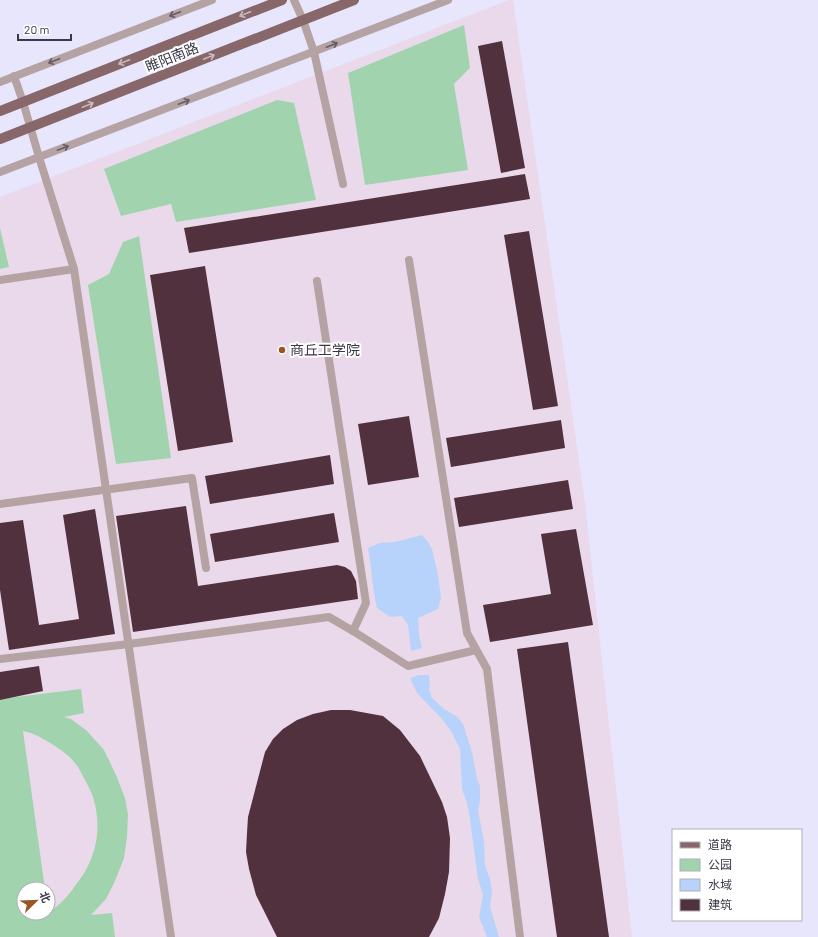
<svg xmlns="http://www.w3.org/2000/svg" width="818" height="937" font-family="Barlow,'Noto Sans SC',sans-serif">
<style>
.education{fill:#ead9ea;fill-rule:evenodd}
.green{fill:#a1d4ae;fill-rule:evenodd}
.water{fill:#b8d3fb}
.building{fill:#51313d}
.lines{fill:none;stroke-linecap:round;stroke-linejoin:round}
.service{stroke:#b5a2a3;stroke-width:8}
.primary{stroke:#876769;stroke-width:10}
.oneway{stroke:#655d67}
.oneway2{stroke:#c9bbbc}
.poi-dot{fill:#975623;stroke:#fff;stroke-width:1.5}
.labels{text-anchor:middle;stroke-width:4;stroke-linejoin:round;paint-order:stroke}
.street-label{font-size:14px;fill:#3a3846;stroke:#fff}
.poi-label{font-size:14px;fill:#3a3846;stroke:#fff;text-anchor:start}
</style>
<rect width="100%" height="100%" fill="#e8e6fc"/>
<path class="education" d="M509 0H513L585 503 632 937H0V197ZM24 889H48V913H24Z"/>
<g class="green">
<path d="M464 25 470 68 454 84 468 170 365 185 348 73Z"/>
<path d="M277 100 294 103 316 200 176 222 171 204 121 216 104 169Z"/>
<path d="M0 228 9 267 0 269Z"/>
<path d="M139 236 171 458 116 464 88 285 109 274 123 242Z"/>
<path d="M81 689 84 713 64 717 71 719 87 731 104 750 116 775 125 798 128 814 127 837 124 858 115 881 106 899 91 915 112 913 115 937H0V699ZM23 731C34 733 46 740 55 746 62 751 70 756 74 762 79 767 82 775 85 780 88 786 91 791 93 797 103 830 96 860 75 886 68 896 59 906 49 912L48 907V913H24V889H45Z"/>
</g>
<g class="water">
<path d="M422 535 428 542 432 549 438 575 441 598 438 609 418 618 419 635 422 648 411 651 408 625 402 616 390 617 377 608C372 588 372 568 368 548L380 543 395 542Z"/>
<path d="M419 675H429L430 685 429 688 432 698 444 709 456 716 463 724 472 752 477 779 480 786V801L478 810 484 842 485 865 490 879 492 891 490 907 499 937H487L479 917 483 895 478 879 470 819 467 803 462 789 460 749 451 731 442 719 417 693 410 678Z"/>
</g>
<g class="building">
<path d="M502 41 525 168 501 173 478 46Z"/>
<path d="M525 174 530 199 189 253 184 228Z"/>
<path d="M529 231 558 406 533 410 504 235Z"/>
<path d="M205 266 233 442 178 451 150 275Z"/>
<path d="M409 416 419 477 368 485 358 424Z"/>
<path d="M561 420 565 448 451 467 446 438Z"/>
<path d="M330 455 334 484 210 504 205 476Z"/>
<path d="M568 480 573 509 459 527 454 498Z"/>
<path d="M186 506 198 586 337 565 345 567 351 571 356 581 358 599 133 632 116 516Z"/>
<path d="M95 509 115 634 9 650 0 590V523L23 520 39 625 79 619 63 515Z"/>
<path d="M334 513 339 542 215 562 210 534Z"/>
<path d="M576 529 593 625 490 642 483 605 551 594 541 534Z"/>
<path d="M568 642 609 937H557L517 649Z"/>
<path d="M39 666 43 691 0 700V672Z"/>
<path d="M331 710H350L383 716 400 730 420 756 442 802 447 817 450 838 449 872 445 894 439 918 429 937H277L256 895 249 869 246 852 247 833 248 817 265 752 273 739 283 729 297 720 313 714Z"/>
</g>
<g class="lines">
<g class="service">
<path d="M294 0 303 20 314 52 343 184"/>
<path d="M14 76 23 102 39 157 74 269 171 937"/>
<path d="M0 82 212 0"/>
<path d="M0 172 448 0"/>
<path d="M409 260 467 633 487 669 520 937"/>
<path d="M0 280 74 269"/>
<path d="M317 281 366 603 353 631"/>
<path d="M0 504 192 478 206 568"/>
<path d="M0 659 129 644 329 617 353 631 408 666 476 650"/>
</g>
<g class="primary">
<path d="M0 111 282 0"/>
<path d="M0 139 354 0"/>
</g>
</g>
<defs><path id="oneway-shaft" d="M-6 0H5M1.5-3L5.5 0L1.5 3" fill="none" stroke-width="1.6" stroke-linecap="round" stroke-linejoin="round"/></defs>
<g class="oneway">
<use href="#oneway-shaft" transform="translate(175 14) rotate(159)"/>
<use href="#oneway-shaft" transform="translate(332 45) rotate(-21)"/>
<use href="#oneway-shaft" transform="translate(54 61) rotate(159)"/>
<use href="#oneway-shaft" transform="translate(184 102) rotate(-21)"/>
<use href="#oneway-shaft" transform="translate(63 148) rotate(-21)"/>
</g>
<g class="oneway2">
<use href="#oneway-shaft" transform="translate(245 14) rotate(158)"/>
<use href="#oneway-shaft" transform="translate(209 57) rotate(-22)"/>
<use href="#oneway-shaft" transform="translate(124 62) rotate(158)"/>
<use href="#oneway-shaft" transform="translate(88 105) rotate(-22)"/>
</g>
<circle class="poi-dot" cx="282" cy="350" r="4"/>
<g class="labels">
<g class="street-label">
<text transform="translate(172 57) rotate(-22)" y="5">睢阳南路</text>
</g>
<g class="poi-label">
<text x="290" y="355">商丘工学院</text>
</g>
</g>
<rect x="672" y="829" width="130" height="92" fill="#ffffff" stroke="#b0afb5"/>
<rect x="680" y="842" width="20" height="6" fill="#876769" stroke="#b0afb5"/>
<text x="708" y="849" font-size="12" fill="#3a3846">道路</text>
<rect x="680" y="859" width="20" height="12" fill="#a1d4ae" stroke="#b0afb5"/>
<text x="708" y="869" font-size="12" fill="#3a3846">公园</text>
<rect x="680" y="879" width="20" height="12" fill="#b8d3fb" stroke="#b0afb5"/>
<text x="708" y="889" font-size="12" fill="#3a3846">水域</text>
<rect x="680" y="899" width="20" height="12" fill="#51313d" stroke="#b0afb5"/>
<text x="708" y="909" font-size="12" fill="#3a3846">建筑</text>
<g transform="translate(36 901) rotate(67)"><circle r="19" fill="#ffffff" stroke="#b0afb5"/>
<path d="M0-3L7 15L0 10L-7 15Z" fill="#975623"/>
<text y="-6" font-size="11" font-weight="bold" text-anchor="middle" fill="#3a3846">北</text>
</g>
<path d="M18 34v6h53v-6" fill="none" stroke="#3a3846" stroke-width="2"/>
<text x="24" y="34" font-size="12" fill="#3a3846" stroke="#ffffff" stroke-width="3" paint-order="stroke">20 m</text>
</svg>
